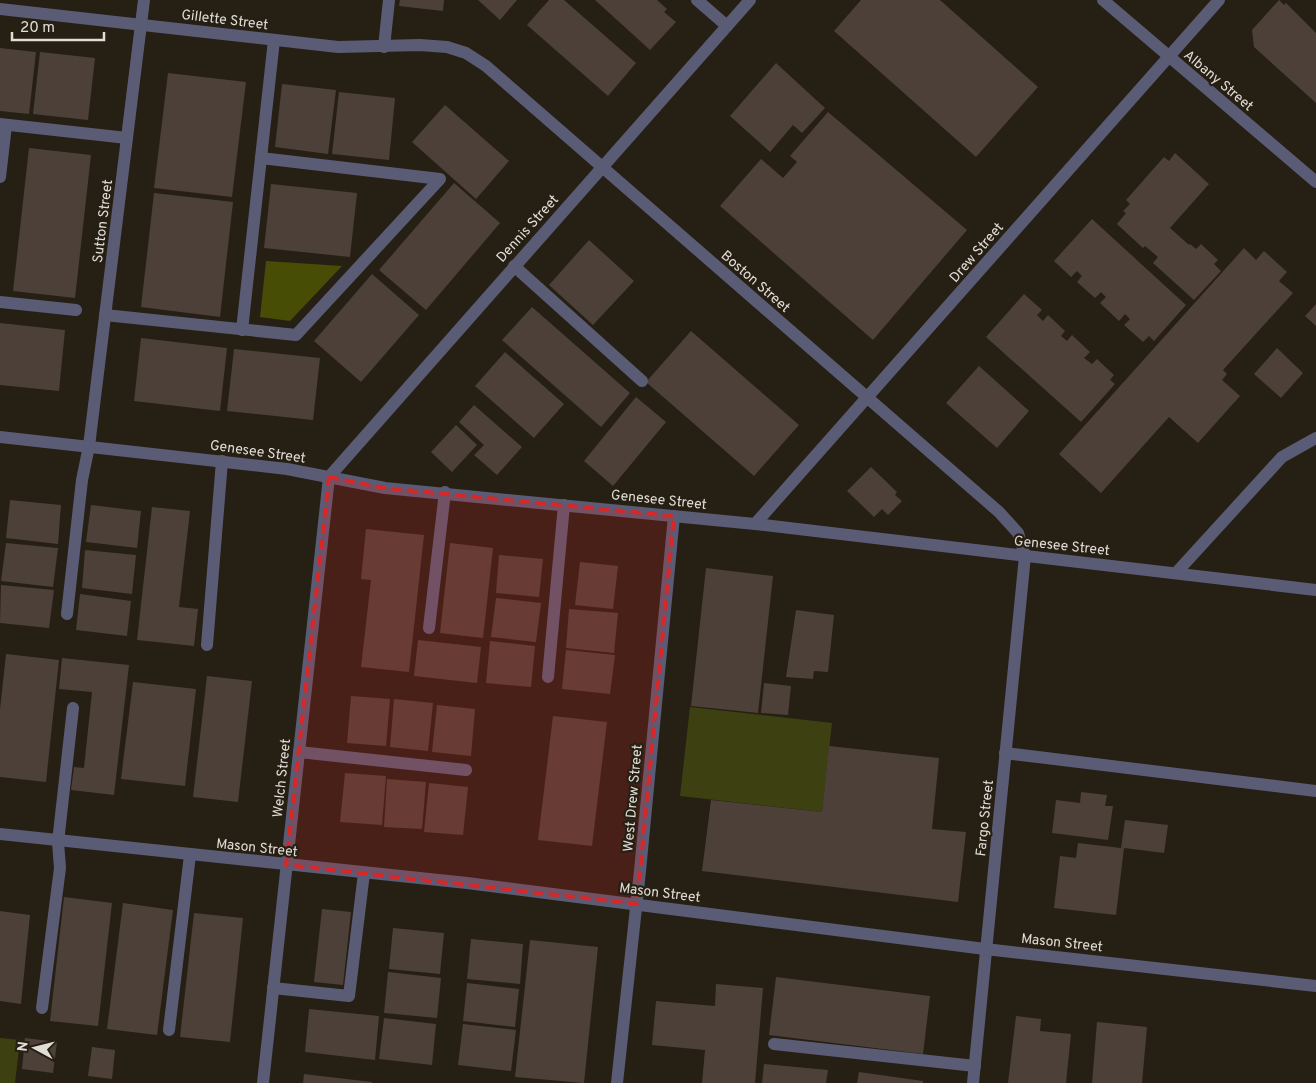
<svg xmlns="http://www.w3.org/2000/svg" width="1316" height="1083" font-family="Overpass,sans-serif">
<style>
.green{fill:#3d4112}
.forest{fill:#474d05}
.building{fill:#4d4038}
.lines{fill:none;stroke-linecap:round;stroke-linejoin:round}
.minor{stroke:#5a5c75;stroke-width:12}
.marked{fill:#d62828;fill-opacity:0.2;stroke:#d62828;stroke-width:4;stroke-dasharray:10 6;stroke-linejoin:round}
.labels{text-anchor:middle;stroke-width:4.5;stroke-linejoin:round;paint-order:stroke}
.street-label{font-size:14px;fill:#e1dcd5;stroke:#261f14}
</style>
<rect width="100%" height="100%" fill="#261f14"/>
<g class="green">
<path d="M690 707 832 723 822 812 680 796Z"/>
<path d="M0 1038 20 1040 15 1083H0Z"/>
</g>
<path class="forest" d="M266 261 342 266 290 321 260 317Z"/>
<g class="building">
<path d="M400 0H444L443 11 399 6Z"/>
<path d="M478 0H517L500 20Z"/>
<path d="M549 0H564L636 63 608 96 527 25Z"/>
<path d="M595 0H657L667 9 664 12 676 22 650 50Z"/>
<path d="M861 0H940L1038 87 976 157 834 31Z"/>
<path d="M1279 0 1284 5 1286 3 1316 33V103L1254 47 1252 30Z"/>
<path d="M0 48 36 52 29 114 0 111Z"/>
<path d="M40 52 95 58 88 120 33 114Z"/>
<path d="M776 63 825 108 802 133 793 125 770 152 730 116Z"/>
<path d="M168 73 246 82 232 197 154 188Z"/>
<path d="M282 84 336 90 328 154 275 147Z"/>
<path d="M339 92 395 98 389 160 332 154Z"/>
<path d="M445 105 509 161 476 199 412 142Z"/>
<path d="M828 112 967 230 873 340 720 206 761 159 783 178 797 162 790 156Z"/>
<path d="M29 148 91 155 75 298 13 291Z"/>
<path d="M1175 153 1209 184 1170 228 1189 245 1190 244 1196 249 1201 244 1218 260 1214 264 1221 271 1194 300 1153 263 1158 257 1145 246 1143 248 1117 224 1126 213 1123 211 1130 204 1126 200 1164 157 1169 161Z"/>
<path d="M454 183 500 223 426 310 379 270Z"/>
<path d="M271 184 357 193 350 257 264 248Z"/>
<path d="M154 193 233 202 220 317 141 307Z"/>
<path d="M1092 219 1186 305 1154 341 1149 336 1143 342 1124 325 1130 319 1125 314 1119 321 1100 303 1106 297 1101 292 1095 298 1077 282 1082 276 1077 271 1071 277 1054 261Z"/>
<path d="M589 240 634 281 593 325 549 285Z"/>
<path d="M1244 248 1256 260 1264 251 1287 272 1279 281 1293 293 1223 370 1227 374 1222 380 1240 396 1198 443 1169 417 1101 493 1059 454Z"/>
<path d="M372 274 419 315 361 382 314 341Z"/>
<path d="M1024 294 1042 310 1037 315 1043 321 1048 315 1065 331 1061 336 1067 341 1072 335 1090 352 1084 358 1092 364 1097 359 1114 375 1110 380 1115 384 1081 422 986 337Z"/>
<path d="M1316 304V326L1305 316Z"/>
<path d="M532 307 630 393 601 427 502 340Z"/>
<path d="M0 323 65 330 59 391 0 385Z"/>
<path d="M691 331 799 425 754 476 646 382Z"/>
<path d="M141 338 227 348 220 411 134 401Z"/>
<path d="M1277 348 1303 373 1281 398 1254 374Z"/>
<path d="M234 349 320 358 313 420 227 411Z"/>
<path d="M505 352 564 404 534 438 475 386Z"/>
<path d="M979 366 1029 411 997 448 946 403Z"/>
<path d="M636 397 666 422 613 486 584 461Z"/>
<path d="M474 405 522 447 497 475 474 455 484 445 459 422Z"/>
<path d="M456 425 477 445 452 472 431 452Z"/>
<path d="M871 467 897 492 895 495 902 501 888 515 882 509 874 517 847 491Z"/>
<path d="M10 500 61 505 58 544 6 538Z"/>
<path d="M91 505 141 511 137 548 86 542Z"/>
<path d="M152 507 190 511 179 607 198 609 194 646 137 640Z"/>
<path d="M366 529 424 535 409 672 361 667 371 580 361 579Z"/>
<path d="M6 543 58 548 53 587 1 581Z"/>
<path d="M450 543 493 548 483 638 440 633Z"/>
<path d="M85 550 136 555 132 594 82 588Z"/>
<path d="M499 555 543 559 539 597 496 593Z"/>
<path d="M580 562 618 566 613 609 575 605Z"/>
<path d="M706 568 773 576 758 713 691 706Z"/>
<path d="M1 585 54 590 49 628 0 623Z"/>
<path d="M80 594 131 601 127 636 76 630Z"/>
<path d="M496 598 541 603 536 642 491 637Z"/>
<path d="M569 609 618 613 614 653 566 648Z"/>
<path d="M796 610 834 615 828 672 814 671 813 679 786 677Z"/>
<path d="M418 640 481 647 477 683 414 676Z"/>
<path d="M490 641 535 646 531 687 486 683Z"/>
<path d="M566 650 615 655 610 694 562 689Z"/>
<path d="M6 654 59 660 46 782 0 777V709Z"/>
<path d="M62 658 129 665 114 795 71 790 74 767 84 768 92 692 59 689Z"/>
<path d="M207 676 252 681 238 802 193 797Z"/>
<path d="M133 682 196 689 185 786 121 779Z"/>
<path d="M764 683 791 686 788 715 761 713Z"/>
<path d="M351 696 390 699 386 746 347 743Z"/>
<path d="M394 699 433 703 428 751 390 747Z"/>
<path d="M437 705 475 709 471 756 432 752Z"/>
<path d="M553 716 607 722 592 846 538 840Z"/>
<path d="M829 746 939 758 932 829 966 832 958 902 702 871 711 800 822 812Z"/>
<path d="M345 773 386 776 382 825 340 822Z"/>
<path d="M387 779 426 782 422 829 384 827Z"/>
<path d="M429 783 468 787 463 835 424 832Z"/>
<path d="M1081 792 1107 795 1105 806H1113L1108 840 1052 833 1056 800 1080 803Z"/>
<path d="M1125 820 1168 825 1164 853 1124 848 1116 915 1054 908 1060 856 1076 858 1078 843 1121 848Z"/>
<path d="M64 897 112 903 98 1026 50 1021Z"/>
<path d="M123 903 173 910 157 1035 107 1029Z"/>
<path d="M322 909 351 912 343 985 314 982Z"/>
<path d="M0 911 30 915 21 1004 0 1001Z"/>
<path d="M194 913 243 918 230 1042 180 1037Z"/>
<path d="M393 928 444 933 440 974 389 969Z"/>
<path d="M471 939 523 944 520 984 467 979Z"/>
<path d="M530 940 598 947 584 1083 515 1077Z"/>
<path d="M388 972 441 978 437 1018 384 1013Z"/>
<path d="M776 977 930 996 923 1054 769 1035Z"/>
<path d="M467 983 519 989 515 1027 463 1021Z"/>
<path d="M716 984 763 988 755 1083H702L705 1050 652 1045 656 1001 715 1006Z"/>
<path d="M309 1009 379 1016 375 1060 305 1052Z"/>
<path d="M1016 1016 1041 1019 1040 1031 1071 1034 1066 1083H1008Z"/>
<path d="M384 1018 436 1024 432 1065 379 1059Z"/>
<path d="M1097 1022 1147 1027 1142 1083H1092Z"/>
<path d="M463 1024 516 1030 511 1071 458 1065Z"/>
<path d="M25 1038 57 1042 53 1073 22 1069Z"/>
<path d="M92 1047 115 1050 112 1079 88 1076Z"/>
<path d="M764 1064 828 1070 826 1083H762Z"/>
<path d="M859 1072 923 1081V1083H857Z"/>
<path d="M304 1074 372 1082V1083H303Z"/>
</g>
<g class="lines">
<g class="minor">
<path d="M697 0 727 26"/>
<path d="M1103 0 1316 182"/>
<path d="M0 9 338 47 420 45 447 47 466 53 486 66 999 512 1018 533 1025 556 973 1083"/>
<path d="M384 47 389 0"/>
<path d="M0 124 127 138"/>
<path d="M0 177 6 125"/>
<path d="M514 266 642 381"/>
<path d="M0 302 76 310"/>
<path d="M105 315 296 335 440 179 261 158"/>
<path d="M242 330 274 40"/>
<path d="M0 437 287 469 385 488 755 524 1316 590"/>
<path d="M755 524 1219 0"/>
<path d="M1176 573 1282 457 1316 438"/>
<path d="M67 614 82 480 89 446 144 0"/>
<path d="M429 628 445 492"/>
<path d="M207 645 222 461"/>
<path d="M548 677 564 505"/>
<path d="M299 752 466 770"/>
<path d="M1005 753 1316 791"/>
<path d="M0 834 467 883 985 949 1316 986"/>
<path d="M273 988 349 996 364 873"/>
<path d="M42 1008 60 868 58 842 73 708"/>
<path d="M169 1030 190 855"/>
<path d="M774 1044 975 1066"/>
<path d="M263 1083 329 477 750 0"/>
<path d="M617 1083 640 871 674 516"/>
</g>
</g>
<path class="marked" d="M329 477 385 488 674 516 637 904 286 865Z"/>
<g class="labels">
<g class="street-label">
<text transform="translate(225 19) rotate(7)" y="5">Gillette Street</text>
<text transform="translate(1219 80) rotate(40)" y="5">Albany Street</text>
<text transform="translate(102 221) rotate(-83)" y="5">Sutton Street</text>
<text transform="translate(527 228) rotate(-48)" y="5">Dennis Street</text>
<text transform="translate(976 252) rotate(-49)" y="5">Drew Street</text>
<text transform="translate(756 281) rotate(41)" y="5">Boston Street</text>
<text transform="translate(258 451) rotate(8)" y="5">Genesee Street</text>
<text transform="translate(659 499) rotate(6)" y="5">Genesee Street</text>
<text transform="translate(1062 545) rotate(6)" y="5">Genesee Street</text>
<text transform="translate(281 778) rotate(-84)" y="5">Welch Street</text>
<text transform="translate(632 798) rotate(-85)" y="5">West Drew Street</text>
<text transform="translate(984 818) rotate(-84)" y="5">Fargo Street</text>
<text transform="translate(257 847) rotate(6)" y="5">Mason Street</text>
<text transform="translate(660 892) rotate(7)" y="5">Mason Street</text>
<text transform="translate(1062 942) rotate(6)" y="5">Mason Street</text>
</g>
</g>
<g transform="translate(35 1048) rotate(277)" stroke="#261f14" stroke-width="4" paint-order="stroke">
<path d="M0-4L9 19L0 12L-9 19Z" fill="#e1dcd5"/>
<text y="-8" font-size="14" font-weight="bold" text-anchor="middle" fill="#e1dcd5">N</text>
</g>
<path d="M12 32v8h92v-8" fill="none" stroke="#e1dcd5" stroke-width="2.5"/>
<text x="20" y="32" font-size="15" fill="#e1dcd5" stroke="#261f14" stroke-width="4" paint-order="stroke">20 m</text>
</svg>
